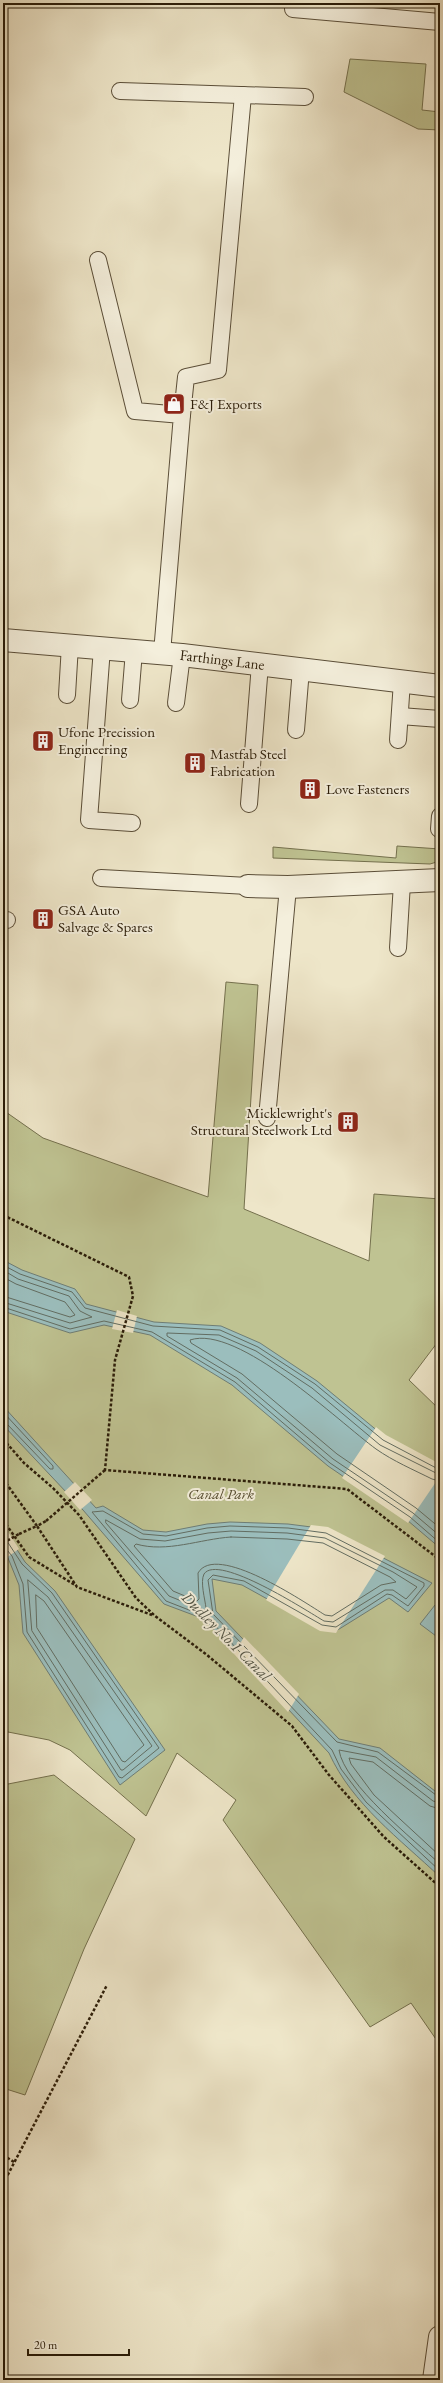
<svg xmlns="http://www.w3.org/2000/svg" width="443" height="2383" font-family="'EB Garamond',serif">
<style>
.green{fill:#bfc392;stroke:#74704d}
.water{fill:#9bbebd;stroke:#6e7d75}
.pier{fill:#eee6c9}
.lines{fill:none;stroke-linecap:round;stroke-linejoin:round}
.shore{stroke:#626d62;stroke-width:1}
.lane-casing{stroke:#5b4e38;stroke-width:18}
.street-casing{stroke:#5b4e38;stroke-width:24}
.path{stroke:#2a1c08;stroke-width:2.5;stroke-dasharray:3 2;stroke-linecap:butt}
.lane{stroke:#f4efdc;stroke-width:16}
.street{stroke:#f4efdc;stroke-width:22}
.path-bridge{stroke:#2a1c08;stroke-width:2.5;stroke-dasharray:3 2;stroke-linecap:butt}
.labels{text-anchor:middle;stroke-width:4;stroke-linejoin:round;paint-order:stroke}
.poi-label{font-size:15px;fill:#2a1c08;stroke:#f4efdc;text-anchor:start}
.street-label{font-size:15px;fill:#2a1c08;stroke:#f4efdc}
.park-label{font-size:15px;font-style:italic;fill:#574e31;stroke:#f4efdc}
.water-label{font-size:16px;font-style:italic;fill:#525547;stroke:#f4efdc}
</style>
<rect width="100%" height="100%" fill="#eee6c9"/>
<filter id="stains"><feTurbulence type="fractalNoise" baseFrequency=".005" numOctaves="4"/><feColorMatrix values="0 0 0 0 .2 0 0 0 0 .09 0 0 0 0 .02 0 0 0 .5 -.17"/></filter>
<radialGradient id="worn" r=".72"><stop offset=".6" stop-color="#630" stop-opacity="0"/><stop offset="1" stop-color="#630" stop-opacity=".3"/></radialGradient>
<g class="green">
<path d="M350 59 426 64 422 110 440 112V130L418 129 344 92Z"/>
<path d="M397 846 440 849V861L430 864 273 858V847L396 858Z"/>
<path d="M226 982 258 985 244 1209 369 1261 374 1194 440 1199V1339L409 1380 440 1410V2045L411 2003 370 2027 223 1820 236 1800 177 1753 146 1816 70 1750 49 1740 3 1731V1110L43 1138 208 1197Z"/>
<path d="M54 1775 135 1839 84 1949 25 2095 3 2088V1785Z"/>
</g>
<g class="water">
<path d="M3 1260 22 1270 75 1289 86 1304 154 1322 221 1326 260 1343 317 1381 385 1437 440 1467V1548L407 1520 328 1466 232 1385 150 1335 104 1325 70 1333 3 1311Z"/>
<path d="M3 1406 96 1508 103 1506 143 1530 166 1532 207 1524 230 1522 288 1524 327 1529 432 1583 408 1612 389 1598 336 1631 280 1606 242 1585 212 1579 216 1611 339 1739 380 1748 440 1795V1877C400 1839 352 1804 329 1753L204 1619 164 1604 83 1510 3 1425Z"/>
<path d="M3 1528 25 1562 55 1591 165 1750 120 1785 23 1633 19 1585 8 1558 3 1551Z"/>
<path d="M435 1605 440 1619V1639L420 1624Z"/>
</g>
<g class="pier">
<path d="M117 1310 137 1316 133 1333 112 1329Z"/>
<path d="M376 1427 386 1435 440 1464V1476L408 1523 342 1478Z"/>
<path d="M75 1482 92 1500 80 1510 64 1492Z"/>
<path d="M311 1525 328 1527 385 1556 336 1633 320 1631 266 1600Z"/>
<path d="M7 1530 19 1549 6 1558 3 1555V1533Z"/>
<path d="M244 1637 299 1694 288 1712 234 1654Z"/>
</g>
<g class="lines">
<g class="shore">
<path d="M3 1265 20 1274 72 1292 85 1308 153 1326 220 1330 258 1347 315 1384 383 1440 440 1470"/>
<path d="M3 1270 18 1279 69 1296 80 1311 92 1317 70 1323 3 1302"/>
<path d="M3 1277 16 1284 65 1302 75 1315 70 1317 3 1296"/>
<path d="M3 1307 70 1329 104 1321 152 1332 235 1382 330 1463 410 1517 440 1543"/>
<path d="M3 1412 53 1466V1469H50L7 1424 3 1423"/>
<path d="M440 1475 380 1445 312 1388 256 1351 219 1335 167 1333V1336L237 1378 333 1459 413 1513 440 1536"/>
<path d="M440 1481 432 1479C414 1470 393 1461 376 1449 339 1422 238 1324 190 1340L191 1343 242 1374 337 1454 416 1508 440 1528"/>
<path d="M106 1520 140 1539 165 1541 208 1533 231 1531 287 1533 325 1538 393 1572 417 1587 406 1599 393 1590H385L333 1622 324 1621C307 1611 218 1553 204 1574 200 1582 205 1599 206 1608L204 1610 169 1596 106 1523Z"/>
<path d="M3 1535 22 1564 52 1593 159 1748 122 1778 119 1777 27 1632 23 1584 12 1556 7 1550 3 1549"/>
<path d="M231 1537 287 1539 323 1543 390 1577 396 1582 381 1585 332 1616 325 1615C304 1602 216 1542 198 1573L199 1599 197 1601 173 1591 134 1546 136 1544C167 1553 200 1539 231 1537Z"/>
<path d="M28 1580 48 1597 152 1746 123 1770H121L32 1631Z"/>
<path d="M36 1595 44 1601 144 1745 125 1762 122 1761 37 1628Z"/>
<path d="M440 1798 378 1752 337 1742 213 1614 208 1580 213 1575 244 1581 322 1625 336 1627 387 1594 392 1595 408 1606 424 1586V1583L326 1533 288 1528 230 1526 207 1528 166 1536 143 1534 103 1511 92 1512 166 1601 207 1617 332 1750 341 1769 366 1802 440 1871"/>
<path d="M440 1803 433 1801 376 1757 339 1750C344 1784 414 1840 440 1864"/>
<path d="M440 1809 430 1806 373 1762 349 1758 351 1764 374 1795 440 1856"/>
</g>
<g class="lane-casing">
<g id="lane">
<path d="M293 9 440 22"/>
<path d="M120 91 305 97"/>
<path d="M98 260 135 411 182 415 162 653"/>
<path d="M182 415 186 377 218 370 243 95"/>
<path d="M102 648 89 820 132 823"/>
<path d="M67 695 70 645"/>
<path d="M130 700 134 651"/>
<path d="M176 703 182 655"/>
<path d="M400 716 440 719"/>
<path d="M296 730 301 669"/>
<path d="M398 740 402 681"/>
<path d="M249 804 260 664"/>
<path d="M439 829 440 816"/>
<path d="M101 878 248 886"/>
<path d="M3 920H7"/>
<path d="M398 948 402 883"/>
<path d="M267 1118 288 887"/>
</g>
</g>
<g class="street-casing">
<g id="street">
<path id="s1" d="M3 640 182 655 440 686"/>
<path d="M248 886 288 887 440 880"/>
<path d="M434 2380 440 2337"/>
</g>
</g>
<g class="path">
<path d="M3 1215 129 1277 133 1296 115 1360 105 1470 347 1489 440 1560"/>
<path d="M3 1439 24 1463 53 1488 79 1515 136 1598 155 1616 207 1655 292 1726 329 1775 384 1837 440 1887"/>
<path d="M3 1465 8 1444"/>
<path d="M3 1479 37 1526 46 1521"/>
<path d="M3 1520 29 1557 75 1585"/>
<path d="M19 1534 37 1526 77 1587 152 1615"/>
<path d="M3 2155 14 2162"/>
<path d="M3 2184 107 1985"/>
</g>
<use href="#lane" class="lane"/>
<use href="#street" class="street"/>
<g class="path-bridge">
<path d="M46 1521 105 1470"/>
<path d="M3 1543 19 1534"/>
</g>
</g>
<defs>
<g id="shop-square" transform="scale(1.15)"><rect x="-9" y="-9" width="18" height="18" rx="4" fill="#8f2418" stroke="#f4efdc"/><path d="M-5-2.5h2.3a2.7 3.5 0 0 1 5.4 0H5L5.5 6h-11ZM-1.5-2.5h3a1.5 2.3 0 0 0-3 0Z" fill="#fff"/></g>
<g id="building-square" transform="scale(1.15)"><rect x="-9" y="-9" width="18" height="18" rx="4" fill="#8f2418" stroke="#f4efdc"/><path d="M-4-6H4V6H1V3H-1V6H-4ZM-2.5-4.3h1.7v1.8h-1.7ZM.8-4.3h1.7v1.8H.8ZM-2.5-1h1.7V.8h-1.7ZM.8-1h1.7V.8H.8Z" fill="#fff"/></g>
</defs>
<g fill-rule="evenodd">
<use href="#shop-square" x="174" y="404"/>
<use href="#building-square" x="43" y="741"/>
<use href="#building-square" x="195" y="763"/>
<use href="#building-square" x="310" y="789"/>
<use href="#building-square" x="43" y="919"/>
<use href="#building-square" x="348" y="1122"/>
</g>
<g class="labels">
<g class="poi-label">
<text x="190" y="409">F&amp;J Exports</text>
<text x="58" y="737">Ufone Precission<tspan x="58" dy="17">Engineering</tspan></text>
<text x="210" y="759">Mastfab Steel<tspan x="210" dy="17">Fabrication</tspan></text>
<text x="326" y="794">Love Fasteners</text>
<text x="58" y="915">GSA Auto<tspan x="58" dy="17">Salvage &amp; Spares</tspan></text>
<text x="332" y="1118" text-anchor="end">Micklewright's<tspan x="332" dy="17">Structural Steelwork Ltd</tspan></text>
</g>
<g class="street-label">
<text dy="5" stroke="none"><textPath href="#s1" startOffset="220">Farthings Lane</textPath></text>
</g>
<g class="park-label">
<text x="221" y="1499">Canal Park</text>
</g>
<g class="water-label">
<text transform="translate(227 1636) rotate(45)" y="6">Dudley No.1 Canal</text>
</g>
</g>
<rect width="443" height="2383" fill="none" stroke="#eee6c9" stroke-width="16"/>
<rect x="4" y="4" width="435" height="2375" fill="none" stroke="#2a1c08" stroke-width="2"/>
<rect x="8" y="8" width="427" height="2367" fill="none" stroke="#2a1c08"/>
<path d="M28 2349v6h101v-6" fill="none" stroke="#2a1c08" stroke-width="2"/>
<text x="34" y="2349" font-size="12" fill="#2a1c08" stroke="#f4efdc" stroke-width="3" paint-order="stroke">20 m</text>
<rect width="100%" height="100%" filter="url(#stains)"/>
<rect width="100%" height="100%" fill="url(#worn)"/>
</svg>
